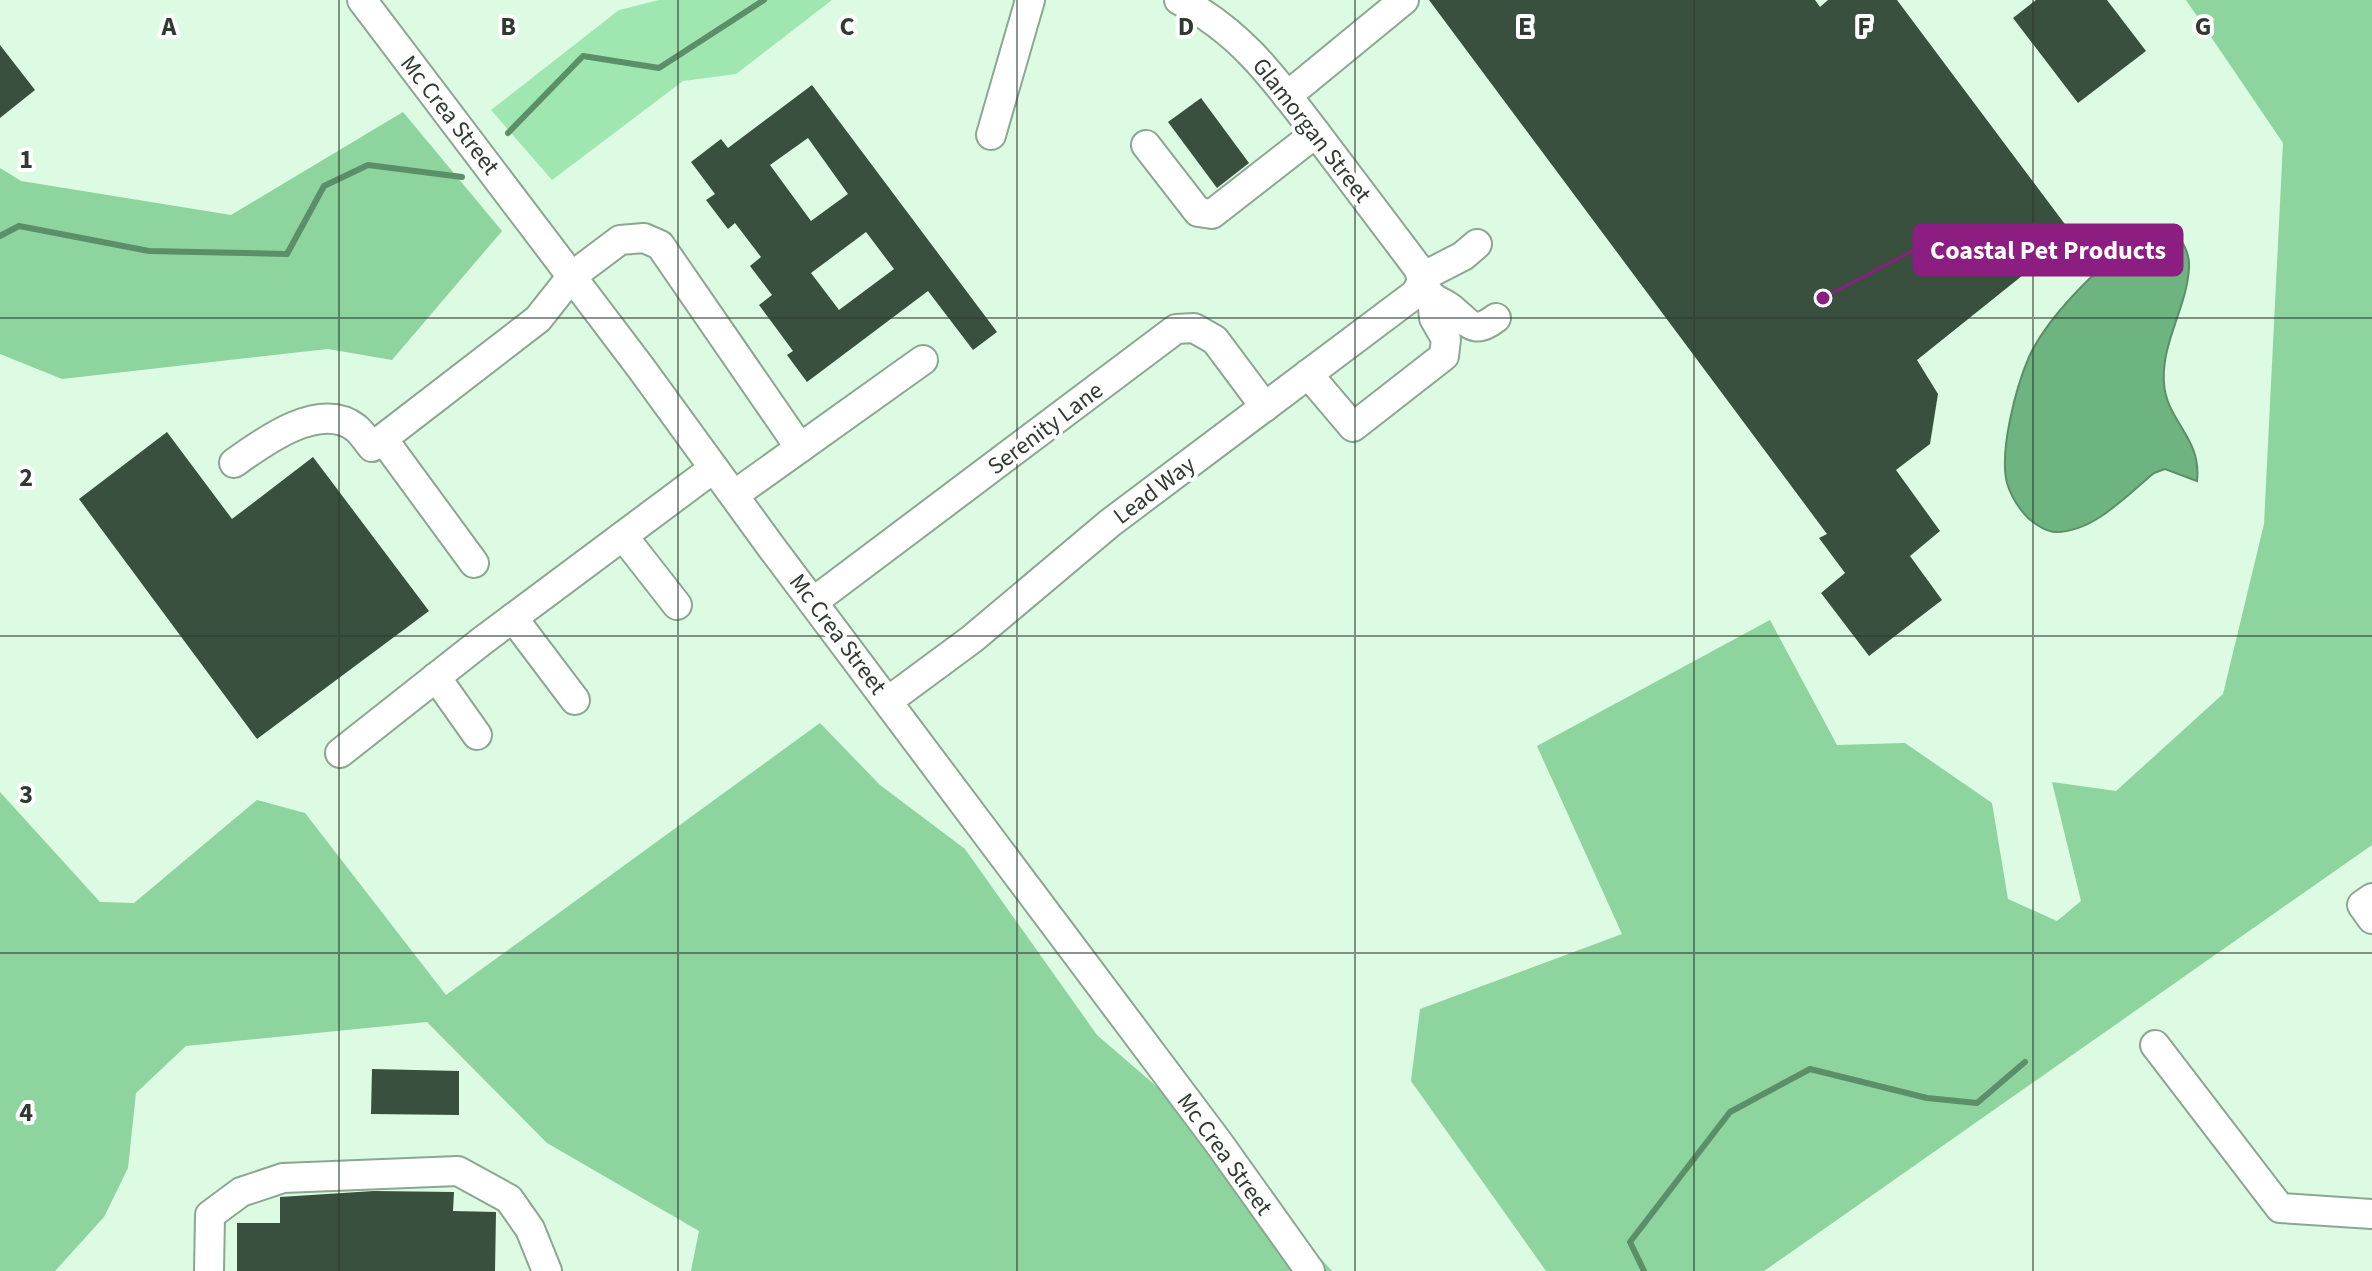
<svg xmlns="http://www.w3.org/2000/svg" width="2372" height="1271" font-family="'Source Sans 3',sans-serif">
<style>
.green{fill:#a0e6b0}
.forest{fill:#8ed49e}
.water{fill:#6eb480;stroke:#5b8f68;stroke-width:2}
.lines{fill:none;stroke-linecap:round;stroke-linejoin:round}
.stream{stroke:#5b8f68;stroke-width:6}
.building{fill:#38503d;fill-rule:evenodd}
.minor-casing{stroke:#8ca791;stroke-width:32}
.minor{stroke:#fff;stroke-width:28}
.grid{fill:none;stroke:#2f3a31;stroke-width:2;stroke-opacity:0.55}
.labels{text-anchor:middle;stroke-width:8;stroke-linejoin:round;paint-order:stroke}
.street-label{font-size:24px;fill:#2f3a31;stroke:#fff}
.grid-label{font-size:26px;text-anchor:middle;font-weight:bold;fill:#2f3a31;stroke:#fff;stroke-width:8;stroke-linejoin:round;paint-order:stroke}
.leader{fill:none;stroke:#8c1e82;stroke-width:3}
.callout-dot{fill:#8c1e82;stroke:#fff;stroke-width:3}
.callout{fill:#8c1e82;stroke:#8c1e82;stroke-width:3}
.callout-label{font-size:26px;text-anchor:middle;font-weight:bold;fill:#fff}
</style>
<rect width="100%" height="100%" fill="#ddfae2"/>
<path class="green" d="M659 0H832L736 74 683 81 552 180 491 110 619 10Z"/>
<g class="forest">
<path d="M2186 0H2372V845L1764 1271H1546L1411 1081 1420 1009 1622 934 1537 746 1770 620 1837 745 1905 743 1992 803 2008 899 2057 921 2081 901 2052 782 2116 791 2223 694 2264 524 2283 143Z"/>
<path d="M403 112 502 231 392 360 328 349 62 379 0 354V168L21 181 231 215Z"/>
<path d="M820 723 880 785 965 849 1097 1035 1192 1117 1332 1271H691L699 1231 547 1143 427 1022 186 1046 136 1093 128 1168 104 1217 55 1271H0V792L100 902 134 903 257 800 305 813 446 995Z"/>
</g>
<path class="water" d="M2147 225C2154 227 2165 227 2171 231 2183 238 2190 255 2189 268 2187 307 2161 343 2164 383 2166 421 2202 437 2197 481L2165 469 2154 473C2127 495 2094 532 2056 532 2046 532 2037 525 2029 519 2020 510 2011 496 2007 483 1999 451 2016 387 2029 357 2051 309 2108 261 2147 225Z"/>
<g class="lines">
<g class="stream">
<path d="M508 133 583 56 659 68 764 0"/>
<path d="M0 236 19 226 149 251 287 254 324 186 368 165 462 177"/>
<path d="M1644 1271 1630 1242 1730 1112 1810 1069 1927 1098 1977 1103 2025 1062"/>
</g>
</g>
<g class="building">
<path d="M1429 0H1815L1820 7 1828 0H1897L2073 235 1917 360 1938 394 1930 444 1896 470 1940 531 1910 556 1942 600 1869 656 1821 593 1845 573 1819 538 1827 534Z"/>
<path d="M2036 0H2107L2146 51 2078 103 2013 18Z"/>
<path d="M0 45 35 90 0 118Z"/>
<path d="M812 85 997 332 973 350 928 291 807 382 787 355 793 351 759 305 772 295 750 266 761 257 735 223 728 229 706 200 715 194 691 162 721 139 728 148ZM808 138 848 194 811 221 770 165ZM866 232 894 269 839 310 811 273Z"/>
<path d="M1201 98 1249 163 1217 188 1168 122Z"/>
<path d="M167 432 232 519 313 457 429 611 257 739 79 499Z"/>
<path d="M372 1069 459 1071V1115L371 1114Z"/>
<path d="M374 1191 454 1192 453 1211 496 1212 495 1271H237V1223H280V1197Z"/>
</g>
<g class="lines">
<g class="minor-casing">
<g id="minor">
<path d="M362 0 641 368 772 548 1218 1142 1310 1271"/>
<path d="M1179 0C1245 33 1281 88 1325 145 1356 186 1387 227 1418 268 1423 280 1424 293 1437 300 1442 303 1449 306 1453 310 1470 324 1474 335 1496 318"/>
<path d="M1287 96 1404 0"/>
<path d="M991 135 1030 0"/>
<path d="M1146 145 1198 212 1212 214 1316 133"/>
<path d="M1422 277 1463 256 1477 244"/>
<path d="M1308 374 1353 427 1444 356 1446 339 1434 318 1432 298"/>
<path d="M383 439 474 563"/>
<path d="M234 463C263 442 320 400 356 428 362 433 367 441 372 447L538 319 572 276 620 240 644 238 660 245 800 448"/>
<path d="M734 495 923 360"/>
<path d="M623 536 677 605"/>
<path d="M813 602 1176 329 1194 328 1215 340 1265 407"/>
<path d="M513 618 575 700"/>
<path d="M436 677 477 735"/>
<path d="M888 701 972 639 1110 523 1415 294 1422 282"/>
<path d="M340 753 482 641 714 468"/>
<path d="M2372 898 2362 905 2372 919"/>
<path d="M2155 1045 2280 1208 2372 1214"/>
<path d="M209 1271 210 1215 241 1192 283 1178 458 1171 509 1199 530 1229 547 1271"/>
</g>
</g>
<use href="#minor" class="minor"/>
</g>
<path class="grid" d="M339 0V1271M678 0V1271M1017 0V1271M1355 0V1271M1694 0V1271M2033 0V1271M0 318H2372M0 636H2372M0 953H2372"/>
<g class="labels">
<g class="street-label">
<text transform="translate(450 115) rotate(52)" y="8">Mc Crea Street</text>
<text transform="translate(1312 130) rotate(52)" y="8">Glamorgan Street</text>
<text transform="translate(1045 428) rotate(-37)" y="8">Serenity Lane</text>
<text transform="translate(1154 490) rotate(-37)" y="8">Lead Way</text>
<text transform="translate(838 634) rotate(53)" y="8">Mc Crea Street</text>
<text transform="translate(1225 1154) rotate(54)" y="8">Mc Crea Street</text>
</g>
</g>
<g class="grid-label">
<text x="169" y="35">A</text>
<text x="508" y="35">B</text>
<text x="847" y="35">C</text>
<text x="1186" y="35">D</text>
<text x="1525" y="35">E</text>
<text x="1864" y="35">F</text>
<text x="2203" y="35">G</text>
<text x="26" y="168">1</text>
<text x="26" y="486">2</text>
<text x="26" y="803">3</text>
<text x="26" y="1121">4</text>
</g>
<path class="leader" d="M1823 298L1914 250"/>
<circle class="callout-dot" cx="1823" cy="298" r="8"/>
<rect class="callout" x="1914" y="225" width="268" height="50" rx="8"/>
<g class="callout-label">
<text x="2048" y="259">Coastal Pet Products</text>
</g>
</svg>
